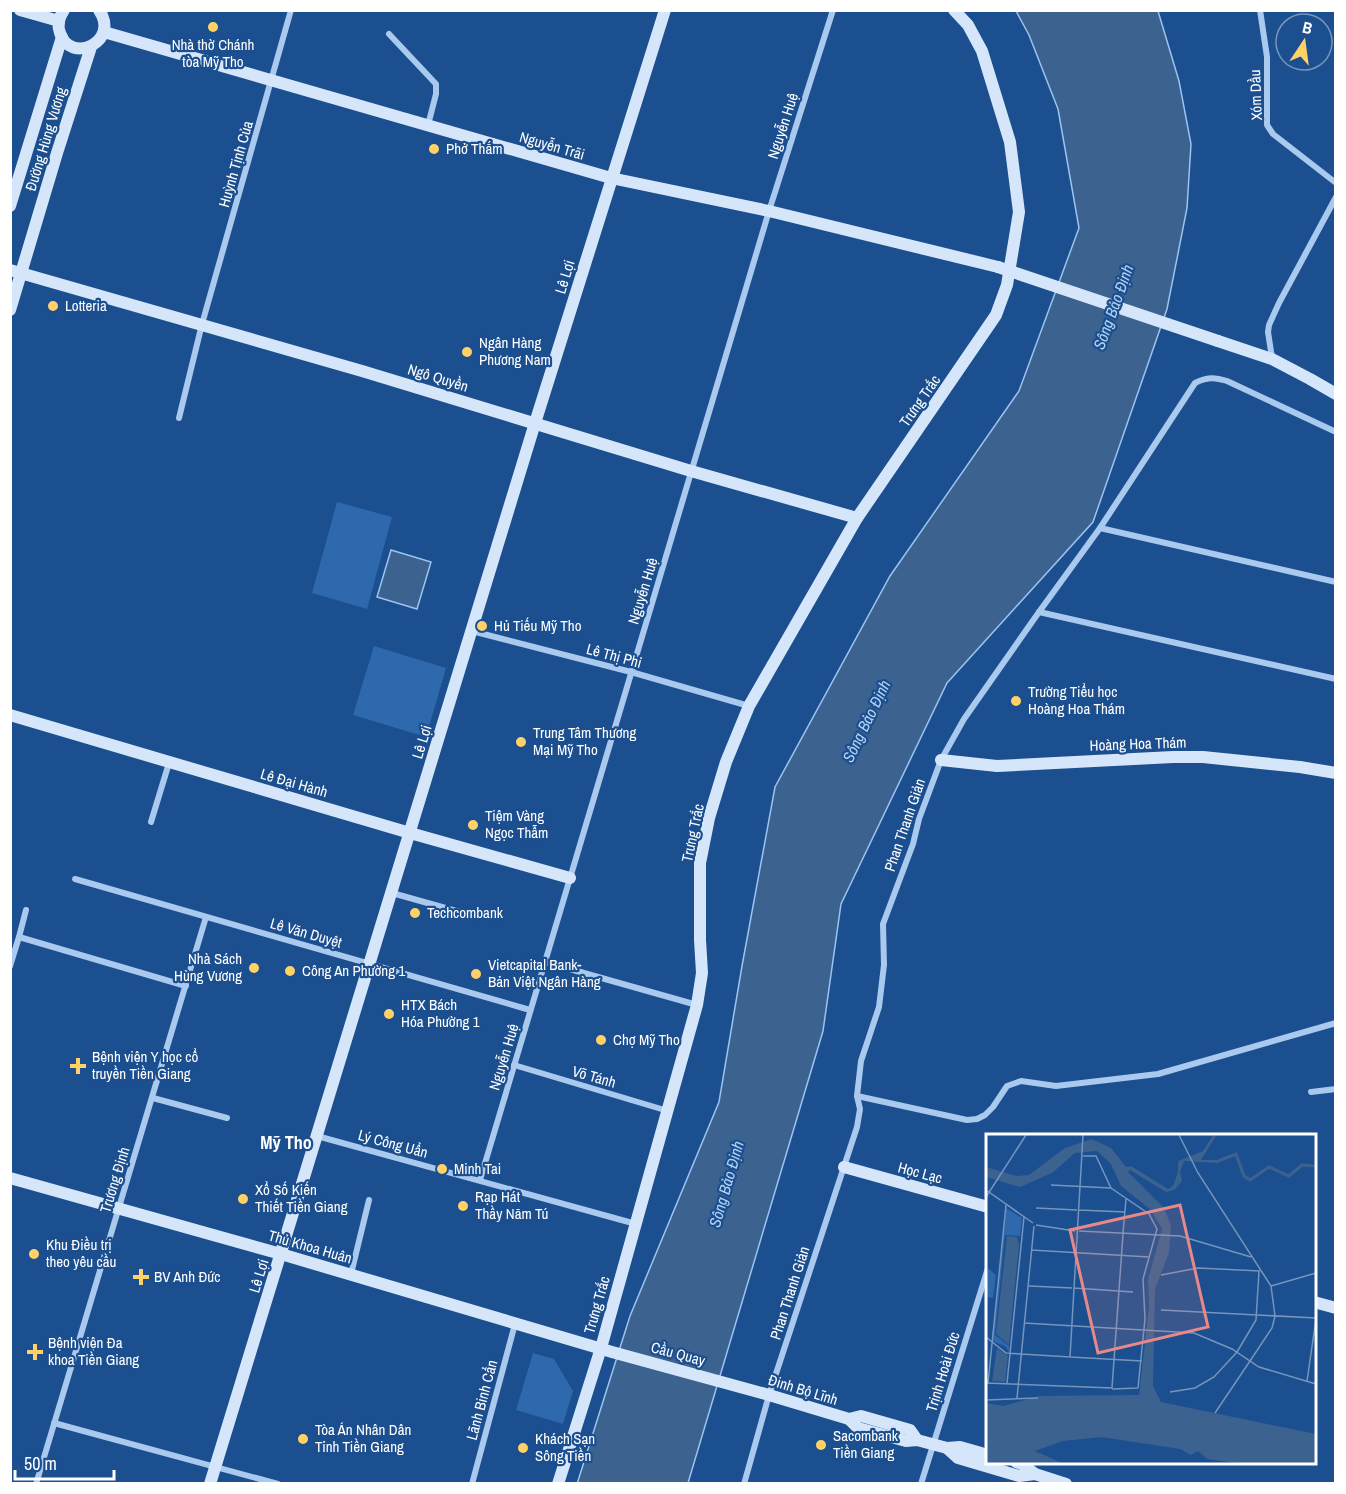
<svg xmlns="http://www.w3.org/2000/svg" width="1346" height="1494" font-family="'Archivo Narrow',sans-serif">
<style>
.green{fill:#2e69ad}
.water{fill:#3c6290;stroke:#9cc4f0;stroke-width:1.5}
.lines{fill:none;stroke-linecap:round;stroke-linejoin:round}
.street{stroke:#a9c9ee;stroke-width:6}
.secondary{stroke:#d6e6fa;stroke-width:12}
.secondary-bridge{stroke:#d6e6fa;stroke-width:12}
.poi-dot{fill:#ffd166;stroke:#1b4f8f;stroke-width:2}
.labels{text-anchor:middle;stroke-width:4.5;stroke-linejoin:round;paint-order:stroke}
.poi-label{font-size:15px;fill:#fff;stroke:#1b4f8f;text-anchor:start}
.street-label{font-size:15px;fill:#fff;stroke:#1b4f8f}
.water-label{font-size:16px;font-style:italic;fill:#b5d3f5;stroke:#1b4f8f}
.quarter-label{font-size:18px;font-weight:bold;fill:#fff;stroke:#1b4f8f}
.inset-river{fill:none;stroke:#3c6290;stroke-width:3}
.inset-road{fill:none;stroke:#7695bc;stroke-width:1.5}
.view{fill:#e88989;fill-opacity:0.15;stroke:#e88989;stroke-width:3}
.inset-edge{fill:none;stroke:#fff;stroke-width:3}
</style>
<rect width="100%" height="100%" fill="#1b4f8f"/>
<g class="green">
<path d="M337 502 392 517 367 609 312 593Z"/>
<path d="M374 646 446 668 426 737 353 715Z"/>
<path d="M533 1353 554 1359 573 1391 563 1424 516 1410Z"/>
</g>
<g class="water">
<path d="M1016 11H1158L1179 81 1191 144 1187 208 1167 309 1093 522 947 683 841 904 823 1031 688 1483 577 1484 630 1316 719 1102 742 966 775 787 890 576 1019 391 1079 228 1058 109 1029 35Z"/>
<path d="M391 550 431 562 417 609 377 597Z"/>
</g>
<g class="lines">
<g class="street">
<path d="M1260 10 1267 57V125L1273 134 1336 183"/>
<path d="M389 34 436 84V94L428 125"/>
<path d="M1272 358 1268 332 1269 325 1279 303 1336 197"/>
<path d="M179 418 202 324 291 10"/>
<path d="M1100 528 1336 582"/>
<path d="M1039 612 1336 679"/>
<path d="M472 631 631 672 749 706"/>
<path d="M151 822 169 763"/>
<path d="M75 879 530 1010"/>
<path d="M392 893 474 916"/>
<path d="M19 937 26 910"/>
<path d="M545 962 697 1005"/>
<path d="M10 966 19 937 186 986"/>
<path d="M514 1065 668 1111"/>
<path d="M1311 1092 1336 1089"/>
<path d="M857 1096 967 1120 977 1119 985 1115 993 1107 1007 1086 1021 1081 1056 1086 1158 1074 1336 1023"/>
<path d="M153 1098 227 1118"/>
<path d="M317 1136 636 1224"/>
<path d="M480 1180 769 211 833 10"/>
<path d="M351 1274 369 1200"/>
<path d="M54 1423 278 1484"/>
<path d="M36 1484 206 917"/>
<path d="M472 1484 515 1324"/>
<path d="M744 1484 769 1395 857 1127 860 1109 857 1096 861 1061 879 1007 884 965 883 924 913 844 919 819 941 760 964 719 1039 612 1100 528 1195 383C1207 377 1214 377 1227 381L1336 432"/>
<path d="M921 1484 988 1268"/>
</g>
<g class="secondary">
<path d="M20 10 59 21"/>
<path d="M64 10C59 17 57 25 60 33 70 65 121 42 99 10"/>
<path d="M104 32 611 178 769 211 998 267"/>
<path d="M10 206 62 37"/>
<path d="M10 270 362 371 691 471 857 518"/>
<path d="M10 310 57 153 91 47"/>
<path d="M1218 341 1272 359 1310 379 1336 394"/>
<path d="M10 715 410 833 570 878"/>
<path d="M941 760 997 766 1173 757H1203L1300 767 1336 773"/>
<path d="M844 1167 988 1207"/>
<path d="M10 1178 281 1254 612 1352 769 1395 849 1419 858 1428 906 1441 917 1440 947 1448 960 1447 988 1455"/>
<path d="M1314 1302 1336 1308"/>
<path d="M849 1419 861 1416 910 1430 917 1440"/>
<path d="M947 1448 958 1458 1019 1476 1035 1474"/>
<path d="M1016 1462 1022 1464 1035 1474 1066 1484"/>
<path d="M210 1484 535 423 665 10"/>
<path d="M558 1484 601 1348 697 1005 702 973 700 940V863L709 818 726 762 749 706 857 518 996 315 1007 285 1019 212 1010 142 982 51 968 25 954 10"/>
</g>
<path class="secondary-bridge" d="M998 267 1218 341"/>
</g>
<g class="poi-dot">
<circle cx="213" cy="27" r="6"/>
<circle cx="434" cy="149" r="6"/>
<circle cx="53" cy="306" r="6"/>
<circle cx="467" cy="352" r="6"/>
<circle cx="482" cy="626" r="6"/>
<circle cx="1016" cy="701" r="6"/>
<circle cx="521" cy="742" r="6"/>
<circle cx="473" cy="825" r="6"/>
<circle cx="415" cy="913" r="6"/>
<circle cx="254" cy="968" r="6"/>
<circle cx="290" cy="971" r="6"/>
<circle cx="476" cy="974" r="6"/>
<circle cx="389" cy="1014" r="6"/>
<circle cx="601" cy="1040" r="6"/>
<path d="M75 1057h6v6h6v6h-6v6h-6v-6h-6v-6h6z"/>
<circle cx="442" cy="1169" r="6"/>
<circle cx="243" cy="1199" r="6"/>
<circle cx="463" cy="1206" r="6"/>
<circle cx="34" cy="1254" r="6"/>
<path d="M138 1268h6v6h6v6h-6v6h-6v-6h-6v-6h6z"/>
<path d="M32 1343h6v6h6v6h-6v6h-6v-6h-6v-6h6z"/>
<circle cx="303" cy="1439" r="6"/>
<circle cx="821" cy="1445" r="6"/>
<circle cx="523" cy="1448" r="6"/>
</g>
<g class="labels">
<g class="poi-label">
<text x="213" y="50" text-anchor="middle">Nhà thờ Chánh<tspan x="213" dy="17">tòa Mỹ Tho</tspan></text>
<text x="446" y="154">Phở Thắm</text>
<text x="65" y="311">Lotteria</text>
<text x="479" y="348">Ngân Hàng<tspan x="479" dy="17">Phương Nam</tspan></text>
<text x="494" y="631">Hủ Tiếu Mỹ Tho</text>
<text x="1028" y="697">Trường Tiểu học<tspan x="1028" dy="17">Hoàng Hoa Thám</tspan></text>
<text x="533" y="738">Trung Tâm Thương<tspan x="533" dy="17">Mại Mỹ Tho</tspan></text>
<text x="485" y="821">Tiệm Vàng<tspan x="485" dy="17">Ngọc Thẫm</tspan></text>
<text x="427" y="918">Techcombank</text>
<text x="242" y="964" text-anchor="end">Nhà Sách<tspan x="242" dy="17">Hùng Vương</tspan></text>
<text x="488" y="970">Vietcapital Bank-<tspan x="488" dy="17">Bản Việt Ngân Hàng</tspan></text>
<text x="302" y="976">Công An Phường 1</text>
<text x="401" y="1010">HTX Bách<tspan x="401" dy="17">Hóa Phường 1</tspan></text>
<text x="613" y="1045">Chợ Mỹ Tho</text>
<text x="92" y="1062">Bệnh viện Y học cổ<tspan x="92" dy="17">truyền Tiền Giang</tspan></text>
<text x="454" y="1174">Minh Tai</text>
<text x="255" y="1195">Xổ Số Kiến<tspan x="255" dy="17">Thiết Tiền Giang</tspan></text>
<text x="475" y="1202">Rạp Hát<tspan x="475" dy="17">Thầy Năm Tú</tspan></text>
<text x="46" y="1250">Khu Điều trị<tspan x="46" dy="17">theo yêu cầu</tspan></text>
<text x="154" y="1282">BV Anh Đức</text>
<text x="48" y="1348">Bệnh viện Đa<tspan x="48" dy="17">khoa Tiền Giang</tspan></text>
<text x="315" y="1435">Tòa Án Nhân Dân<tspan x="315" dy="17">Tỉnh Tiền Giang</tspan></text>
<text x="833" y="1441">Sacombank<tspan x="833" dy="17">Tiền Giang</tspan></text>
<text x="535" y="1444">Khách Sạn<tspan x="535" dy="17">Sông Tiền</tspan></text>
</g>
<g class="street-label">
<text transform="translate(1256 95) rotate(-92)" y="5">Xóm Dầu</text>
<text transform="translate(783 126) rotate(-72)" y="5">Nguyễn Huệ</text>
<text transform="translate(46 139) rotate(-73)" y="5">Đường Hùng Vương</text>
<text transform="translate(552 146) rotate(16)" y="5">Nguyễn Trãi</text>
<text transform="translate(236 164) rotate(-74)" y="5">Huỳnh Tịnh Của</text>
<text transform="translate(565 277) rotate(-73)" y="5">Lê Lợi</text>
<text transform="translate(438 378) rotate(17)" y="5">Ngô Quyền</text>
<text transform="translate(920 401) rotate(-55)" y="5">Trưng Trắc</text>
<text transform="translate(643 591) rotate(-73)" y="5">Nguyễn Huệ</text>
<text transform="translate(614 656) rotate(15)" y="5">Lê Thị Phỉ</text>
<text transform="translate(422 742) rotate(-73)" y="5">Lê Lợi</text>
<text transform="translate(1138 744) rotate(-2)" y="5">Hoàng Hoa Thám</text>
<text transform="translate(294 783) rotate(16)" y="5">Lê Đại Hành</text>
<text transform="translate(905 825) rotate(-71)" y="5">Phan Thanh Giản</text>
<text transform="translate(693 833) rotate(-78)" y="5">Trưng Trắc</text>
<text transform="translate(306 933) rotate(16)" y="5">Lê Văn Duyệt</text>
<text transform="translate(504 1057) rotate(-73)" y="5">Nguyễn Huệ</text>
<text transform="translate(594 1077) rotate(16)" y="5">Võ Tánh</text>
<text transform="translate(393 1144) rotate(15)" y="5">Lý Công Uẩn</text>
<text transform="translate(920 1173) rotate(15)" y="5">Học Lạc</text>
<text transform="translate(115 1180) rotate(-73)" y="5">Trương Định</text>
<text transform="translate(310 1247) rotate(16)" y="5">Thủ Khoa Huân</text>
<text transform="translate(259 1276) rotate(-73)" y="5">Lê Lợi</text>
<text transform="translate(790 1293) rotate(-72)" y="5">Phan Thanh Giản</text>
<text transform="translate(597 1305) rotate(-74)" y="5">Trưng Trắc</text>
<text transform="translate(678 1354) rotate(15)" y="5">Cầu Quay</text>
<text transform="translate(943 1372) rotate(-73)" y="5">Trịnh Hoài Đức</text>
<text transform="translate(803 1390) rotate(17)" y="5">Đinh Bộ Lĩnh</text>
<text transform="translate(482 1400) rotate(-75)" y="5">Lãnh Binh Cẩn</text>
</g>
<g class="water-label">
<text transform="translate(1113 307) rotate(-70)" y="6">Sông Bảo Định</text>
<text transform="translate(866 721) rotate(-64)" y="6">Sông Bảo Định</text>
<text transform="translate(726 1184) rotate(-74)" y="6">Sông Bảo Định</text>
</g>
<g class="quarter-label">
<text x="286" y="1149">Mỹ Tho</text>
</g>
</g>
<g transform="translate(986 1134)">
<rect width="330" height="330" fill="#1b4f8f"/>
<path d="M20 74 36 84 34 102 19 101 9 201 23 212V218L19 212 6 207ZM2 134 10 141 7 164 0 163Z" fill="#2e69ad"/>
<path d="M227 1 230 2 215 26H232V29L198 27 194 38 196 47 188 56 180 58 144 36 142 38 177 73 185 91 183 119 169 155 167 252 175 268 330 300V329H250L221 325 212 317 205 321 194 315 115 303 77 307 49 317 76 329H0V269L17 272 53 262 153 261 163 173 162 146 176 95 165 76 135 52 125 30 111 17 89 19 66 39 34 53 0 43V33L30 42 43 41 79 14 106 5 125 14 140 33 145 32 182 55 187 52 192 38V27L217 17ZM21 102 31 103 33 110 23 211 10 200ZM11 214 22 222 19 248 6 247Z" fill="#3c6290"/>
<path class="inset-river" d="M230 28 250 20 258 42 264 46 283 33 303 42 316 31 330 32"/>
<path class="inset-road" d="M193 1 212 39 285 152 289 182 286 194 264 227M97 22H110L125 54 163 80 171 95 157 145 159 185 152 254M65 51 125 54M0 56 47 89M0 63 40 1M50 74 91 76M93 76 139 78M50 91 89 97M93 97 194 102 265 123M137 99 140 65M45 116 163 123M175 141 212 134 274 137M43 152 86 154M285 152 330 139M88 154 147 158M175 176 330 184M38 189 208 199 246 215 273 233 330 250M0 203 20 219 35 220M35 220 84 223 97 1M84 223 156 227M321 247 330 185M0 249 126 254M2 249 20 71M21 249 38 83M126 254 137 100M126 255 152 254M184 258 209 254 228 243 251 218 270 186 273 137M31 264 48 92M0 266 52 264M229 279 264 227"/>
<path class="view" d="M194 71 222 193 112 219 84 96Z"/>
<rect width="330" height="330" class="inset-edge"/>
</g>
<rect width="1346" height="1494" fill="none" stroke="#ffffff" stroke-width="24"/>
<g transform="translate(1304 42) rotate(13)"><circle r="28" fill="#1b4f8f" stroke="#7695bc" stroke-width="1.5"/>
<path d="M0-4.5L10 22L0 15L-10 22Z" fill="#ffd166"/>
<text y="-9" font-size="16" font-weight="bold" text-anchor="middle" fill="#ffffff">B</text>
</g>
<path d="M15 1470v9h99v-9" fill="none" stroke="#ffffff" stroke-width="3"/>
<text x="24" y="1470" font-size="18" fill="#ffffff" stroke="#1b4f8f" stroke-width="4.5" paint-order="stroke">50 m</text>
</svg>
